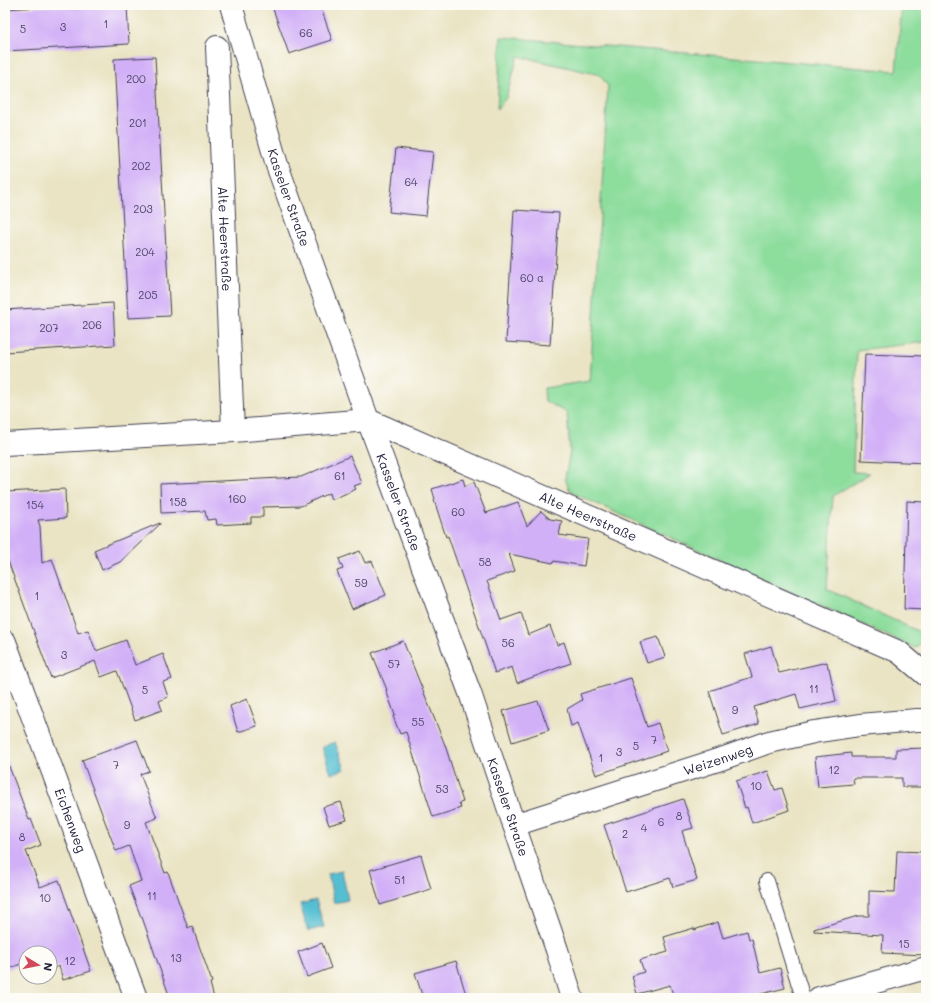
<svg xmlns="http://www.w3.org/2000/svg" width="931" height="1003" font-family="Mali,sans-serif">
<style>
.green{fill:#8ddd9d;stroke:#58806c}
.water{fill:#55bfd1;stroke:#3c7086}
.building{fill:#d2b0f7}
.lines{fill:none;stroke-linecap:round;stroke-linejoin:round}
.lane-casing{stroke:#403f50;stroke-width:16}
.street-casing{stroke:#403f50;stroke-width:24}
.lane{stroke:#fff;stroke-width:14}
.street{stroke:#fff;stroke-width:22}
.labels{text-anchor:middle;stroke-width:3;stroke-linejoin:round;paint-order:stroke}
.number-label{font-size:11px;fill:#4e466a}
.street-label{font-size:13px;fill:#22223b;stroke:#fdfcf7}
</style>
<rect width="100%" height="100%" fill="#fdfcf7"/>
<filter id="ink" filterUnits="userSpaceOnUse"><feTurbulence type="fractalNoise" baseFrequency=".025" numOctaves="2"/><feDisplacementMap in="SourceGraphic" scale="8" xChannelSelector="R" yChannelSelector="G"/><feConvolveMatrix kernelMatrix="1 2 1 2 8 2 1 2 1" color-interpolation-filters="sRGB"/></filter>
<filter id="wash" filterUnits="userSpaceOnUse"><feTurbulence type="fractalNoise" baseFrequency=".012" numOctaves="4" result="noise"/><feDisplacementMap in="SourceGraphic" scale="16" xChannelSelector="R" yChannelSelector="G"/><feGaussianBlur stdDeviation="0.9" result="paint"/><feColorMatrix in="noise" values="0 0 0 0 0 0 0 0 0 0 0 0 0 0 0 0 0 1.4 0 .05"/><feComposite in="paint" operator="in"/></filter>
<g filter="url(#wash)">
<rect width="100%" height="100%" fill="#eae4c4"/>
<path class="green" d="M902 5H926V342L857 350 853 472 870 473 833 496 827 589 926 635V639L915 648 577 495 569 489 565 478 570 451 567 413 545 401 544 388 590 381 608 86 600 75 518 56 506 98 497 109 501 37 896 71Z"/>
<g class="water">
<path d="M335 742 345 769 331 774 322 747Z"/>
<path d="M342 871 348 900 334 903 328 874Z"/>
<path d="M316 900 324 927 308 931 300 904Z"/>
</g>
<g id="blocks">
<g class="building">
<path d="M73 5H127L129 44 5 51V9Z"/>
<path d="M285 5H320L332 40 289 54 273 9Z"/>
<path d="M155 57 170 316 128 318 114 59Z"/>
<path d="M396 148 433 152 426 216 389 212Z"/>
<path d="M514 210 559 213 550 345 506 342Z"/>
<path d="M113 303 115 345 5 352V310Z"/>
<path d="M865 354 926 356V463L861 460Z"/>
<path d="M350 456 362 483 354 486 356 489 331 500 329 493 301 506 263 507V517H251V523L217 525 216 519 207 520 205 511 161 513 160 484 301 477Z"/>
<path d="M463 479 465 486 474 482 486 513 518 502 527 526 541 511 550 519 562 521 559 535 588 539 584 566 554 561 553 563 509 554 515 571 487 581 501 620 521 613 528 635 550 626 557 645 564 642 571 663 517 683 512 667 495 673 448 536 446 537 434 500 435 499 432 489Z"/>
<path d="M65 489 66 518 38 520 40 526 42 563 52 559 78 633 88 630 96 651 126 640 135 665 163 654 172 679 163 682 168 697 159 701 162 710 135 720 117 671 101 677 95 661 51 678 5 553V492Z"/>
<path d="M907 501 926 502V610L904 609Z"/>
<path d="M160 523V524L120 562 102 570 94 550Z"/>
<path d="M360 551 365 563 372 561 386 595 352 609 337 571 343 569 339 559Z"/>
<path d="M658 637 665 657 647 663 640 642Z"/>
<path d="M403 641 445 745 463 802 459 803 461 808 433 817 406 732 400 734 393 716 395 715 386 690H387L372 653Z"/>
<path d="M771 646 779 673 827 662 828 668H829L836 701 800 709 796 694 754 707 759 724 723 735 709 691 752 677 745 654Z"/>
<path d="M631 678 647 727 658 723 667 751 596 775 578 723 571 726 567 709 582 700 580 694Z"/>
<path d="M247 699 257 726 238 732 230 706Z"/>
<path d="M538 701 549 730 512 742 503 711Z"/>
<path d="M137 740 149 771 140 774 157 818 146 822 165 873 168 872 188 928 192 926 212 982 210 983 214 998H170L142 917H141L129 886 141 881 129 846 116 851 82 760Z"/>
<path d="M926 748V787H902V778H853L854 784 818 787 815 757 851 753V757H896V749Z"/>
<path d="M5 761H7L29 820 31 819 41 845 26 851 40 887 59 880 91 971 63 980 59 966 54 968 50 956V953H26V962L5 970Z"/>
<path d="M768 771 775 790 782 788 789 810 752 823 747 807 745 808 736 781Z"/>
<path d="M683 799 693 828 682 831 697 880 673 887 670 878 626 892 604 825Z"/>
<path d="M341 802 347 820 329 825 323 807Z"/>
<path d="M897 851 926 852 925 955 882 953 883 935 814 931V929L858 916H869V891L895 892Z"/>
<path d="M421 855 431 889 380 905 370 870Z"/>
<path d="M718 922 723 938 747 931 749 939H752L760 973 780 968 785 988 745 998H674L670 985 637 994 632 976 644 972 640 960 668 952 664 937 694 928V930Z"/>
<path d="M322 943 331 968 307 977 298 952Z"/>
<path d="M456 961 467 998H423L415 973Z"/>
</g>
</g>
</g>
<g filter="url(#ink)">
<use href="#blocks" fill-opacity="0" stroke="#403f50" stroke-width="1"/>
<g class="lines">
<g class="lane-casing">
<path id="lane" d="M767 881 803 998"/>
</g>
<g class="street-casing">
<g id="street">
<path id="s1" d="M231 5 277 165 368 420 470 693 514 825 557 950 572 998"/>
<path id="s2" d="M217 47 233 431"/>
<path id="s3" d="M5 444 233 431 368 420 899 652 926 675"/>
<path id="s4" d="M5 642 136 998"/>
<path id="s5" d="M514 825 724 758 769 742 814 732 860 725 917 720H926"/>
<path d="M819 998 926 968"/>
</g>
</g>
<use href="#lane" class="lane"/>
<use href="#street" class="street"/>
</g>
</g>
<g class="labels">
<g class="number-label">
<text x="106" y="28">1</text>
<text x="63" y="31">3</text>
<text x="23" y="33">5</text>
<text x="306" y="37">66</text>
<text x="136" y="83">200</text>
<text x="138" y="127">201</text>
<text x="141" y="170">202</text>
<text x="411" y="186">64</text>
<text x="143" y="213">203</text>
<text x="145" y="256">204</text>
<text x="532" y="282">60 a</text>
<text x="148" y="299">205</text>
<text x="92" y="329">206</text>
<text x="49" y="332">207</text>
<text x="340" y="480">61</text>
<text x="237" y="503">160</text>
<text x="178" y="506">158</text>
<text x="35" y="509">154</text>
<text x="458" y="516">60</text>
<text x="485" y="566">58</text>
<text x="361" y="587">59</text>
<text x="37" y="600">1</text>
<text x="508" y="647">56</text>
<text x="64" y="659">3</text>
<text x="394" y="668">57</text>
<text x="814" y="693">11</text>
<text x="145" y="694">5</text>
<text x="735" y="714">9</text>
<text x="418" y="726">55</text>
<text x="654" y="744">7</text>
<text x="636" y="750">5</text>
<text x="619" y="756">3</text>
<text x="601" y="762">1</text>
<text x="116" y="769">7</text>
<text x="834" y="774">12</text>
<text x="756" y="790">10</text>
<text x="442" y="793">53</text>
<text x="679" y="820">8</text>
<text x="661" y="826">6</text>
<text x="127" y="829">9</text>
<text x="644" y="832">4</text>
<text x="625" y="838">2</text>
<text x="22" y="841">8</text>
<text x="400" y="884">51</text>
<text x="152" y="900">11</text>
<text x="45" y="902">10</text>
<text x="904" y="948">15</text>
<text x="176" y="962">13</text>
<text x="70" y="965">12</text>
</g>
<g class="street-label">
<text dy="5" stroke="none"><textPath href="#s1" startOffset="201">Kasseler Straße</textPath></text>
<text dy="5" stroke="none"><textPath href="#s2" startOffset="192">Alte Heerstraße</textPath></text>
<text dy="5" stroke="none"><textPath href="#s1" startOffset="525">Kasseler Straße</textPath></text>
<text dy="5" stroke="none"><textPath href="#s3" startOffset="604">Alte Heerstraße</textPath></text>
<text dy="5" stroke="none"><textPath href="#s5" startOffset="214">Weizenweg</textPath></text>
<text dy="5" stroke="none"><textPath href="#s1" startOffset="849">Kasseler Straße</textPath></text>
<text dy="5" stroke="none"><textPath href="#s4" startOffset="190">Eichenweg</textPath></text>
</g>
</g>
<rect width="931" height="1003" fill="none" stroke="#fdfcf7" stroke-width="20"/>
<g transform="translate(38 965) rotate(100)"><circle r="19" fill="#fdfcf7" stroke="#a5a5ac"/>
<path d="M0-3L7 15L0 10L-7 15Z" fill="#d1495b"/>
<text y="-6" font-size="11" font-weight="bold" text-anchor="middle" fill="#22223b">N</text>
</g>
</svg>
